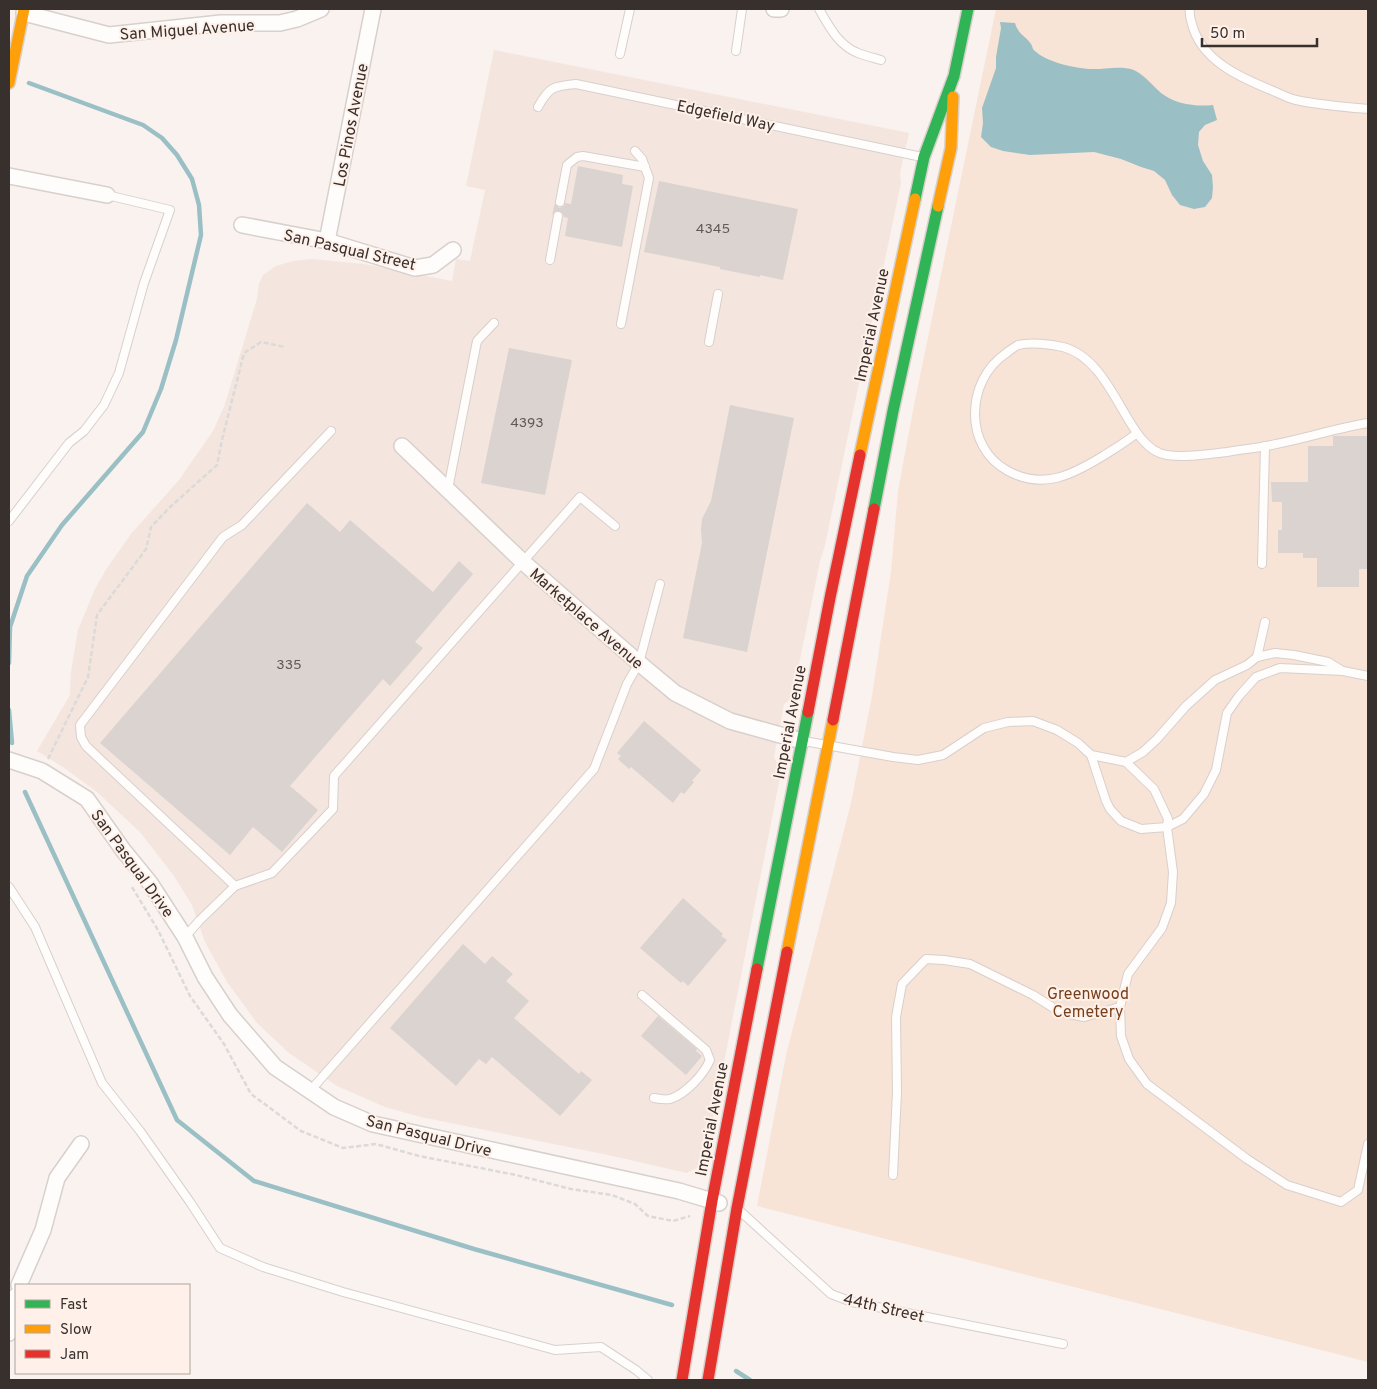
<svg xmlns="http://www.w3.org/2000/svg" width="1377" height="1389" font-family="Overpass,sans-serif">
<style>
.built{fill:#f4e5de}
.green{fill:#f8e3d7}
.water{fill:#9ac0c5}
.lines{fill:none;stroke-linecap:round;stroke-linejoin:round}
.stream{stroke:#9ac0c5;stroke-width:4.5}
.building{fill:#dad3cf}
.lane-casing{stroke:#d7d0cc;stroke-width:10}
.street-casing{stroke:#d7d0cc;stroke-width:18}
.fast-casing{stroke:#d7d0cc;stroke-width:14}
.slow-casing{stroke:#d7d0cc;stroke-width:14}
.jam-casing{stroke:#d7d0cc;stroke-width:14}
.path{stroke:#dcdad9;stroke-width:2.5;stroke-dasharray:5 2.5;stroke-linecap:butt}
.lane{stroke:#fefdfc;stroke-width:8}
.street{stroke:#fefdfc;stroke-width:15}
.fast{stroke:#30b455;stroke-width:11}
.slow{stroke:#ff9f0a;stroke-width:11}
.jam{stroke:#e5322d;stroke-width:11}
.labels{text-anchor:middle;stroke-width:4;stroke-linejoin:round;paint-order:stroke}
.number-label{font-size:14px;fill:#605956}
.street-label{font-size:16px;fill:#37302d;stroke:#fff1e9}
.park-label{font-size:16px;fill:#763f1b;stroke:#fff1e9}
</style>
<rect width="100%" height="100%" fill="#faf2ee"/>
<path class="built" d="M494 50 909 133 900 173 901 183 825 545 820 561 794 689 791 699 784 704 774 757 781 772 704 1164 687 1173 608 1155 421 1117 385 1107 337 1086 289 1053 257 1023 227 982 205 942 192 905 174 876 140 832 97 792 60 765 37 751 70 695 71 672 78 630 95 589 107 568 131 534 179 480 213 431 224 407 257 299 259 284 263 275 276 266 293 261 312 259 364 264 452 281 456 259 470 261 485 190 466 186Z"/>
<path class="green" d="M996 9H1368V1362L757 1206 786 1055 851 803 872 696 891 572 898 491 914 405Z"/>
<path class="water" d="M1000 22 1015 23C1019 36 1025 35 1031 44 1033 47 1032 49 1035 51 1046 62 1077 69 1093 69 1105 69 1119 66 1131 69 1143 73 1152 85 1161 93 1175 104 1196 107 1213 105L1217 120 1205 125 1199 132 1198 145 1203 161 1212 175 1213 187 1212 198 1205 207 1194 209 1180 205 1172 195 1165 180 1154 171 1141 167 1121 159 1094 152 1030 155 1003 151 991 147 981 137 983 123 982 108 996 68V57L1001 28Z"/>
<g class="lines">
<g class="stream">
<path d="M9 663 10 627 27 576 62 525 143 432 161 389 176 340 201 235 199 205 192 179 177 155 162 138 143 125 29 83"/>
<path d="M9 710 12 743"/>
<path d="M25 792 177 1120 254 1181 474 1249 672 1305"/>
<path d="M736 1371 750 1380"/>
</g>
</g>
<g class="building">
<path d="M578 166 623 175 622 184 633 186 622 247 565 236 568 218 564 217 563 214 559 211H556L552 215 555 203 559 208 564 206 565 203 571 204Z"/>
<path d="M659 181 798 209 783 280 760 275V277L720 269V267L644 252Z"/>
<path d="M509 348 572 360 545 495 481 483Z"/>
<path d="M730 405 794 418 747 652 683 638 702 543 701 530 702 519 711 501Z"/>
<path d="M1333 436H1368V569H1359V587H1317V558H1303V553H1278V530H1282V502H1272L1271 482H1308V446H1333Z"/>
<path d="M307 503 340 532 350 520 433 592 459 561 473 574 415 642 423 648 390 686 383 679 290 786 318 810 282 852 253 827 230 855 100 743Z"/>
<path d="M644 721 701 770 692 781 694 782 684 794 681 792 673 803 631 767 629 769 618 759 621 756 617 753Z"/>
<path d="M683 898 723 934 721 936 727 940 688 986 683 981 681 983 640 948Z"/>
<path d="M463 944 485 964 492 956 513 974 506 981 529 1001 514 1018 579 1074 581 1071 592 1080 560 1116 492 1057 486 1064 479 1059 456 1086 390 1028Z"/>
<path d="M658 1016 697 1049 696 1051 702 1056 686 1075 641 1036Z"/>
</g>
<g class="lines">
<g class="lane-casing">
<g id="lane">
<path d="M819 9C829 26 838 45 858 53 865 56 874 58 881 60"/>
<path d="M1190 9C1189 14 1190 18 1192 24 1201 60 1239 77 1271 90 1279 93 1287 98 1296 100 1319 105 1344 107 1368 109"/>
<path d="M736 51 742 9"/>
<path d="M620 54 630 9"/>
<path d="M538 107C549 87 553 86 576 84L922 157"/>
<path d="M560 202 567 165 577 157 583 156 645 167"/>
<path d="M550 260 558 216"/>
<path d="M621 324 649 178 642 159 635 151"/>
<path d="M709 342 718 294"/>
<path d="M1137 433C1126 442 1114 449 1103 456 1072 475 1043 490 1008 471 963 447 966 381 1005 354 1009 351 1014 347 1018 345 1030 342 1051 344 1063 347 1116 361 1126 450 1167 455 1187 458 1208 454 1227 452 1244 449 1260 448 1276 444 1307 438 1337 428 1368 423"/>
<path d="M448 489 477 341 494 323"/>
<path d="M9 521 69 443 84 431 104 405 119 373 144 283 170 210 107 195"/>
<path d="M1262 564 1265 446"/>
<path d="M1257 657 1265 622"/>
<path d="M804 741 893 757 918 760 943 755 984 728 1008 722 1033 721 1057 730 1078 743 1091 755 1106 801 1110 809 1121 821 1141 829 1167 827 1183 819 1204 794 1216 770 1227 713 1239 696 1256 677 1280 668 1343 671 1368 676"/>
<path d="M1091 755 1126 762 1143 752 1157 739 1186 706 1215 680 1247 665 1257 657 1275 653 1294 655 1328 662 1341 670"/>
<path d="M1126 762 1154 789 1168 819 1167 827 1173 872 1171 903 1162 928 1128 974 1120 1007 1121 1036 1129 1059 1147 1084 1247 1159 1287 1185 1341 1202 1358 1190 1368 1144"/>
<path d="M235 886 86 746 81 737 80 725 223 537 242 525 331 431"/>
<path d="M9 887 35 927 102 1083 140 1131 190 1202 220 1248 263 1267 343 1292 555 1350 601 1347 636 1370 648 1380"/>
<path d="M185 937 199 921 235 886 272 873 333 809 334 776 580 497 615 526"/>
<path d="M642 995 706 1050 710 1060C704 1074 686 1094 670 1099 665 1100 659 1099 654 1098"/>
<path d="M310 1091 594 769 627 684 639 663 660 584"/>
<path d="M893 1175 897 1092 896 1017 902 984 926 959 944 960 970 964 1033 995 1060 1012 1084 1017 1120 1007"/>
<path d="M740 1211 831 1294 852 1302 1063 1344"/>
</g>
</g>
<g class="street-casing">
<g id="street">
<path d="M774 9H781"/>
<path d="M24 13 109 35 221 23H280L297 19 321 9"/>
<path d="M9 176 107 195"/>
<path d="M242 225 327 241 415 268 433 265 453 250"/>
<path d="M327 241 373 9"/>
<path d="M402 446 523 562 639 663 675 693 730 721 802 741"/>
<path d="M9 760 42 771 87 799 123 850 150 883 185 937 205 977 230 1015 275 1067 334 1107 373 1124 679 1191 719 1203"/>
<path d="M19 1285 43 1230 57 1178 81 1144"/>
<path d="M9 1333 16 1296"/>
</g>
</g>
<g class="fast-casing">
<g id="fast">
<path d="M915 199 924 157 954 76 968 9"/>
<path d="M874 509 893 411 938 206"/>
<path d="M757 969 808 712"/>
</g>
</g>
<g class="slow-casing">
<g id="slow">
<path d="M9 83 24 9"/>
<path d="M938 206 951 148 953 97"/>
<path d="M860 455 915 199"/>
<path d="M787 952 833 720"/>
</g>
</g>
<g class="jam-casing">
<g id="jam">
<path d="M808 712 830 598 860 455"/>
<path d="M833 720 874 509"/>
<path d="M682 1380 712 1201 757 969"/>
<path d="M708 1380 737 1208 787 952"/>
</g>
</g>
<g class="path">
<path d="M48 759 88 677 97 615 146 549 151 527 169 508 217 465 222 440 244 353 261 342 285 347"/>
<path d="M132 887 158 930 190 996 224 1044 251 1094 301 1131 343 1148 376 1144 419 1156 516 1175 571 1189 612 1195 635 1204 648 1216 673 1221 690 1216"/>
</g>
<use href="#lane" class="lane"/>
<use href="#street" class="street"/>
<use href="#fast" class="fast"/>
<use href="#slow" class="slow"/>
<use href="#jam" class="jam"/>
</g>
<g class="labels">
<g class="number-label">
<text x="713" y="233">4345</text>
<text x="527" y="427">4393</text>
<text x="289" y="669">335</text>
</g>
<g class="street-label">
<text transform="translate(187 29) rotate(-4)" y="6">San Miguel Avenue</text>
<text transform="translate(726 115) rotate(12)" y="6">Edgefield Way</text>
<text transform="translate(350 125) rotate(-79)" y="6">Los Pinos Avenue</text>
<text transform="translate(350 249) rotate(13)" y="6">San Pasqual Street</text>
<text transform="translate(871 325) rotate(-78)" y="6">Imperial Avenue</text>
<text transform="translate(587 618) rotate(41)" y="6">Marketplace Avenue</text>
<text transform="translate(789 722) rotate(-79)" y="6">Imperial Avenue</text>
<text transform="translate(133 863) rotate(54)" y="6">San Pasqual Drive</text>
<text transform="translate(711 1119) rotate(-79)" y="6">Imperial Avenue</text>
<text transform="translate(429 1135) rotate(14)" y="6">San Pasqual Drive</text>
<text transform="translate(884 1307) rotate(13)" y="6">44th Street</text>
</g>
<g class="park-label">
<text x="1088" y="999">Greenwood<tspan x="1088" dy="18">Cemetery</tspan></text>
</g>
</g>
<rect width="1377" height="1389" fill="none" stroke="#37302d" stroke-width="20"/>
<rect x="15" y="1284" width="175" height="90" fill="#fff1e9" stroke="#afa49e"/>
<rect x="25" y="1300" width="25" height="8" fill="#30b455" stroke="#afa49e"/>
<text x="60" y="1309" font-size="15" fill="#37302d">Fast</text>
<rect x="25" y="1325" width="25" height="8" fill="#ff9f0a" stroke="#afa49e"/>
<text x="60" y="1334" font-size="15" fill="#37302d">Slow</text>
<rect x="25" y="1350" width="25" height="8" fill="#e5322d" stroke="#afa49e"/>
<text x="60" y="1359" font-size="15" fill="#37302d">Jam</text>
<path d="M1202 38v8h115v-8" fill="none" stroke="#37302d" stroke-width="2.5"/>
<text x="1210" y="38" font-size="15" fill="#37302d" stroke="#fff1e9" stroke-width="4" paint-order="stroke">50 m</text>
</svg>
